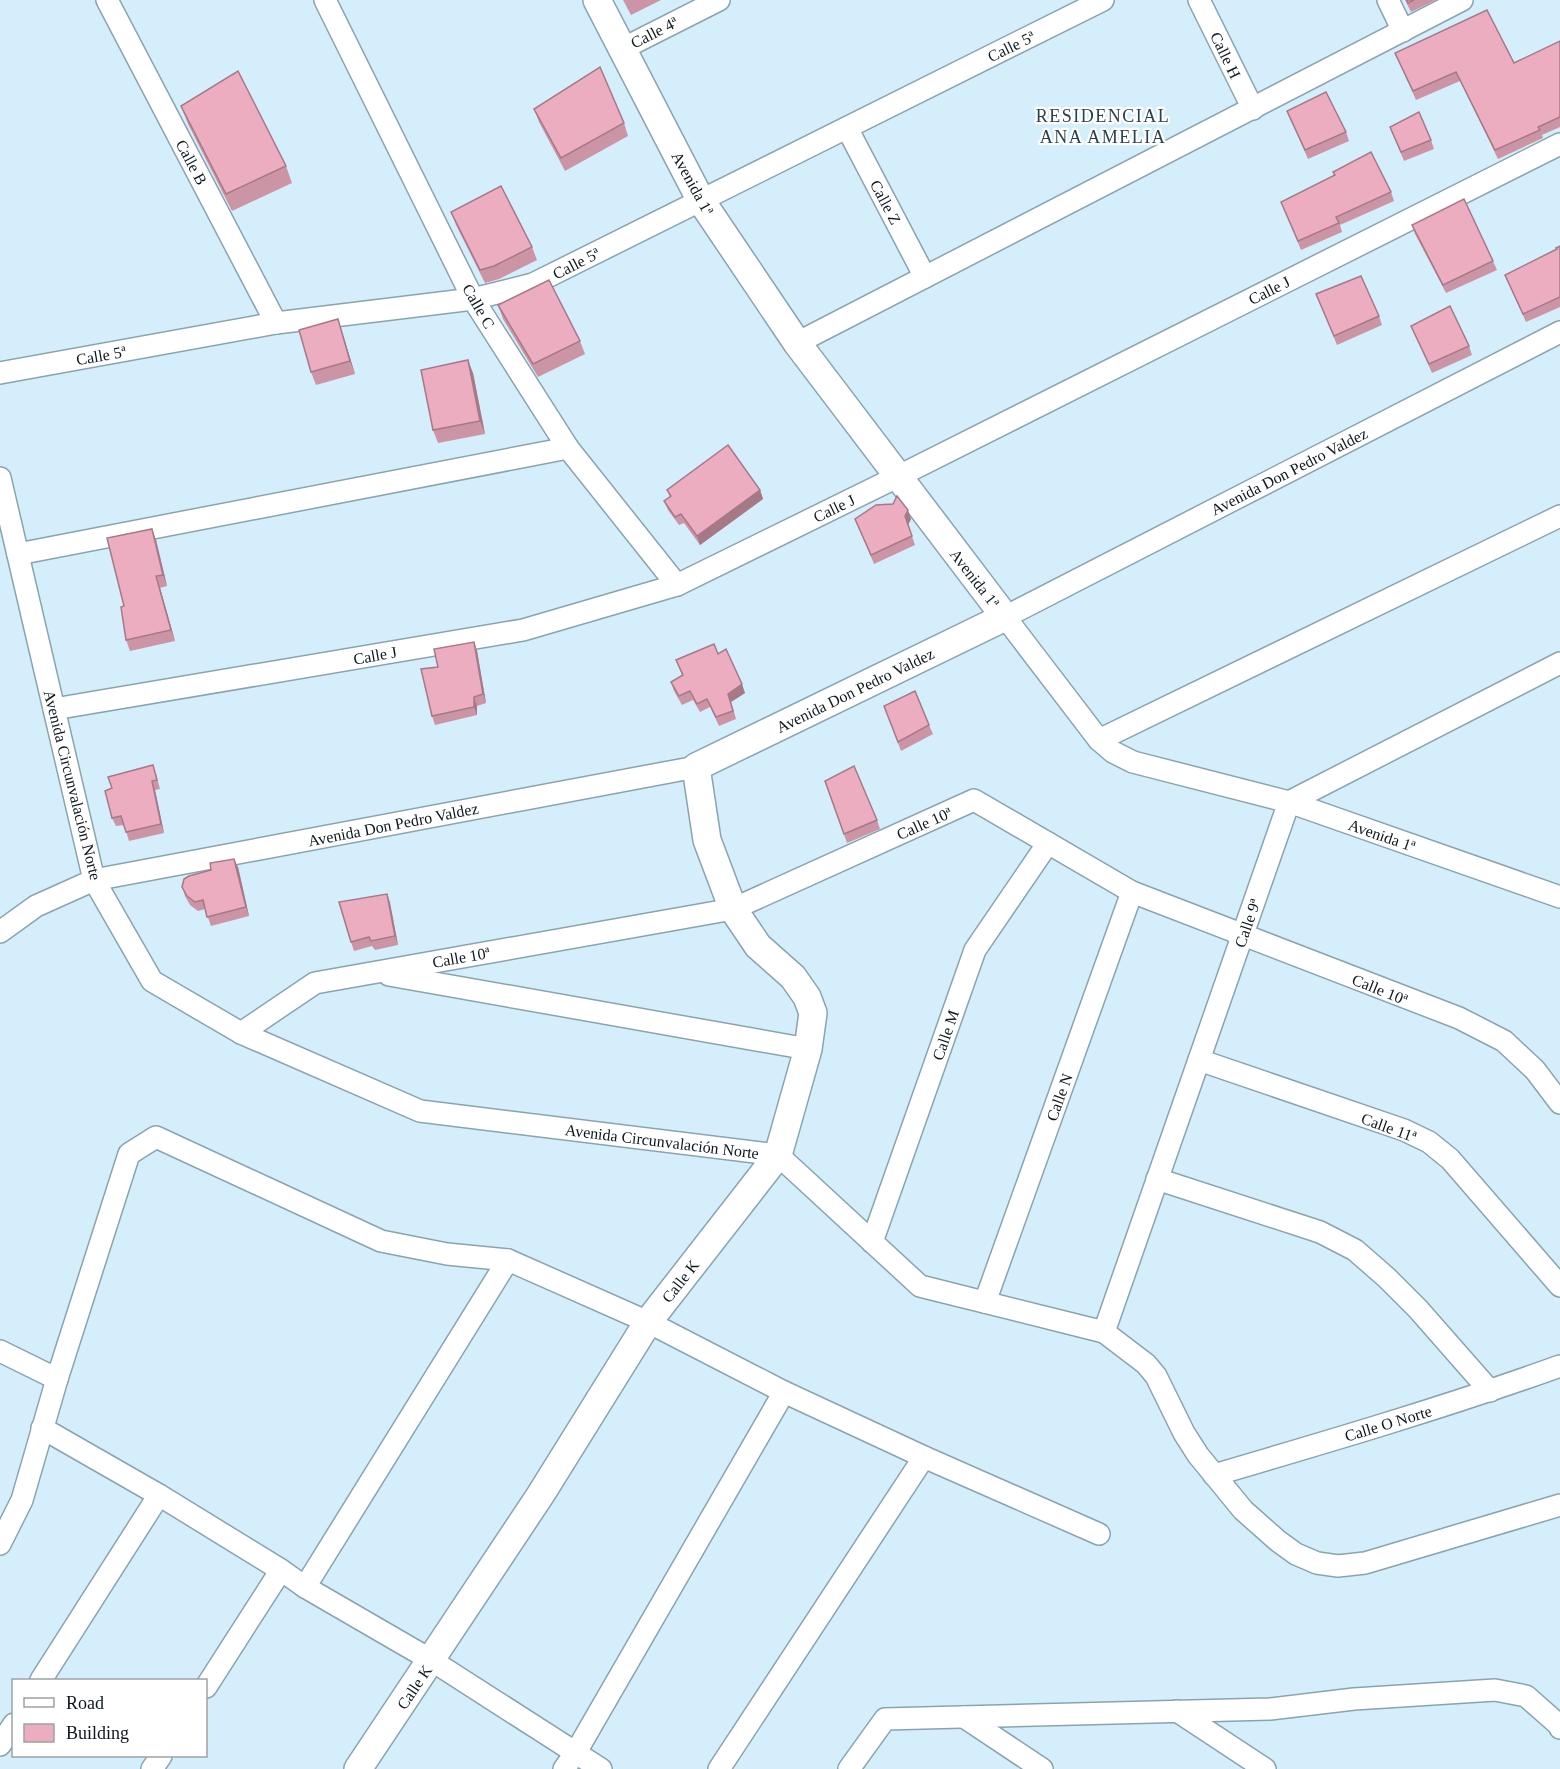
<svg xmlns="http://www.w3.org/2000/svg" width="1560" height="1769" font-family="Georgia,serif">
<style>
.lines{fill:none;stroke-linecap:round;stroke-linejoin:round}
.minor-casing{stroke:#8aa3b1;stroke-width:24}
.tertiary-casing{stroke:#8aa3b1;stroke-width:30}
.minor{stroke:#fff;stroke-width:21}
.tertiary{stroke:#fff;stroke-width:27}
.wall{fill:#cc95a5}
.shaded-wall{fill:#a67986}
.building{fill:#edadc0;stroke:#a67986;stroke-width:1.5}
.labels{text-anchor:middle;stroke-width:4.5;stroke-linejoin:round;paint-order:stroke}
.street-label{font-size:16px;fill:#0d171c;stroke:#fff}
.neighbourhood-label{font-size:18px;letter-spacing:1.5px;fill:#2b424d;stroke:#fff}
</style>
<rect width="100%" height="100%" fill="#d4eefc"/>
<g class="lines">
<g class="minor-casing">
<g id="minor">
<path d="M107 0 276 323"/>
<path d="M325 0 473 299 568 448 677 585"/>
<path d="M1199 0 1253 109"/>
<path d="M1388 0 1403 31"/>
<path d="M622 49 719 0"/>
<path d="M847 128 925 277"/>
<path d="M1560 332 1005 617 1099 740 1113 752 1133 762 1289 802 1560 897"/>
<path d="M797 343 1462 0"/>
<path d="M0 373 276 323 473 299 533 284 1103 0"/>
<path d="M0 478 94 880 152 981 241 1033 420 1111 778 1155 920 1286 1104 1332 1146 1364 1156 1376 1184 1433 1198 1455 1243 1510 1278 1541 1296 1554 1317 1563 1338 1566 1365 1563 1560 1505"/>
<path d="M18 554 568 448"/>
<path d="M54 709 523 630 677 585 897 477 1560 144"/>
<path d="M1099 740 1560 516"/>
<path d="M0 932 36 906 94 880 696 767"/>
<path d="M389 975 808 1049"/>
<path d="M241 1033 315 983 733 909 974 800 1132 892 1459 1018 1504 1041 1535 1070 1560 1103"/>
<path d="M1199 1060 1404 1130 1429 1142 1450 1159 1560 1286"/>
<path d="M1157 1179 1320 1232 1355 1250 1387 1278 1418 1309 1490 1391"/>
<path d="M872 1242 975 950 1048 843"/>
<path d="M985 1302 1132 892"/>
<path d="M1104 1332 1289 802 1560 663"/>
<path d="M0 1351 57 1379"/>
<path d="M784 1392 924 1457 1099 1534"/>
<path d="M42 1428 159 1495 281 1570 305 1587 431 1660 601 1769"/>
<path d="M1214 1475C1330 1441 1446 1407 1560 1366"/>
<path d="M0 1544 22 1500 57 1379 129 1154 156 1137 381 1241 447 1254 508 1260 648 1322 784 1392 576 1752 564 1769"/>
<path d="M305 1587 508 1260"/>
<path d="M41 1680 159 1495"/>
<path d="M206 1687 281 1570"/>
<path d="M1177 1711 1265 1769"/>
<path d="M964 1717 1042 1769"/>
<path d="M0 1745 14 1724"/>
<path d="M152 1769 161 1756"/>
<path d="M719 1769 924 1457"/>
<path d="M849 1769 885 1719 1270 1709 1354 1699 1495 1690 1526 1696 1559 1725 1560 1728"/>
</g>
</g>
<g class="tertiary-casing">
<path id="tertiary" d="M358 1769 541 1494 648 1322 778 1155 808 1049 813 1013 807 997 793 977 758 946 733 909 707 840 696 767 1005 617 797 343 700 199 597 0"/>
</g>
<use href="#minor" class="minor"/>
<use href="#tertiary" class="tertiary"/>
</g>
<g class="wall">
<path d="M623 0H661L631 15Z"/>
<path d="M1405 0H1436L1411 12Z"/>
<path d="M1560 41V127L1542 135 1543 138 1498 159 1460 81 1416 100 1395 53 1514 63Z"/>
<path d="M181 106 286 166 292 183 232 211 188 124Z"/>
<path d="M534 109 624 123 628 136 565 171 539 122Z"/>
<path d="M1287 111 1346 132 1349 141 1308 159Z"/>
<path d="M1390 127 1431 140 1434 149 1404 161Z"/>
<path d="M1391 192 1394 201 1340 225 1342 232 1301 250 1281 202Z"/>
<path d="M451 212 532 247 537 260 499 279 485 283 456 225Z"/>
<path d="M1412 225 1493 261 1497 270 1446 293 1415 234Z"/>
<path d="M1560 246V307L1526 322 1505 275 1557 249Z"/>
<path d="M1316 294 1379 316 1382 325 1337 345Z"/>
<path d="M498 305 580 341 585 354 538 377 503 319Z"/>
<path d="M1411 326 1469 346 1472 355 1432 373Z"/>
<path d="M342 332 355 374 316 385 311 372Z"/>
<path d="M473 373 485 434 438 443 433 430Z"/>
<path d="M667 490H760L763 499 700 545 684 523 679 525 668 510 664 501 670 497Z"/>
<path d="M855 519H911L908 525 915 545 874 564Z"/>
<path d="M156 540 167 586 160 588 175 641 130 651 126 640 124 606Z"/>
<path d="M474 642 477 651 486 703 477 706V715L435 725 432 716 438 667Z"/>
<path d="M718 654 745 693 731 702 736 719 719 726 710 707 700 712 693 700 682 705 674 691 671 682 682 675 676 660Z"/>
<path d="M884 706 929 725 933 734 901 751Z"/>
<path d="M156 774 160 789 155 790 164 833 129 841 124 825 116 826 112 818Z"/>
<path d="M825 781 877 820 880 829 847 843Z"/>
<path d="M238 867 249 916 211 926 205 909 198 911 190 905 185 896 182 887Z"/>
<path d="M387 894 390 903 398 945 375 950 372 946 354 951 351 942Z"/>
</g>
<g class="shaded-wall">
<path d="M338 319 342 332 355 374 350 361Z"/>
<path d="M468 360 473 373 485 434 480 421Z"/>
<path d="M760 490 763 499 700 545 697 536Z"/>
<path d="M908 510 911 519 908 525 915 545 905 516Z"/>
<path d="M152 529 156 540 167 586 163 575Z"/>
<path d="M156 576 160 588 175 641 171 630Z"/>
<path d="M474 642 477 651 486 703 483 694Z"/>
<path d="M742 684 745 693 731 702 736 719 728 694Z"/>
<path d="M474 697 477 706V715L474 707Z"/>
<path d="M152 781 155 790 164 833 161 824Z"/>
<path d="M234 859 238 867 249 916 246 907Z"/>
<path d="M387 894 390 903 398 945 395 936Z"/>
</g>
<g class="building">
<path d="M1407 0H1414L1408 3Z"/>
<path d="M1487 10 1514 63 1560 41V117L1538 127 1540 130 1495 150 1456 72 1413 91 1395 53Z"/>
<path d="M600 67 624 123 561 158 534 109Z"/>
<path d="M238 71 286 166 226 194 181 106Z"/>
<path d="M1326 92 1346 132 1305 150 1287 111Z"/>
<path d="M1419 112 1431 140 1401 152 1390 127Z"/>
<path d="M1371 152 1391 192 1336 217 1339 223 1298 241 1281 202 1335 175 1333 172Z"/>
<path d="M501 186 532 247 494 266 480 270 451 212Z"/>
<path d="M1464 199 1493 261 1443 285 1412 225Z"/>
<path d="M1560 246V297L1523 314 1505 275 1557 249 1556 248Z"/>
<path d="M1361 276 1379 316 1334 336 1316 294Z"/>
<path d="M549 280 580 341 533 364 498 305Z"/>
<path d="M1450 306 1469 346 1429 364 1411 326Z"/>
<path d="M338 319 350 361 311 372 299 330Z"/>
<path d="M468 360 480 421 433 430 421 370Z"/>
<path d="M728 445 760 490 697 536 681 514 675 517 664 501 671 496 667 490Z"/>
<path d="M897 496 908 510 905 516 912 536 871 555 855 519 876 505 893 504Z"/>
<path d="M152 529 163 575 156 576 171 630 126 640 121 607 124 606 107 538Z"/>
<path d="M474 642 483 694 474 697V707L432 716 421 669 438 667 434 649Z"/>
<path d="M714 644 718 654 726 649 742 684 728 694 733 711 716 717 707 699 697 704 690 691 679 696 671 682 683 675 676 660Z"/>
<path d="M915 691 929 725 898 742 884 706Z"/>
<path d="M153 765 157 780 152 781 161 824 126 832 121 816 112 818 105 791 112 788 108 777Z"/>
<path d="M854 766 877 820 844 834 825 781Z"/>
<path d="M234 859 246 907 207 917 203 900 195 902 187 896 182 887 184 879 189 876 211 870 210 863Z"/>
<path d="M387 894 395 936 371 941 369 937 351 942 339 902Z"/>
</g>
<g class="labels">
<g class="street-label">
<text transform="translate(654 32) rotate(-27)" y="6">Calle 4ª</text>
<text transform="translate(1011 46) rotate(-26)" y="6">Calle 5ª</text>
<text transform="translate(1226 55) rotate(64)" y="6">Calle H</text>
<text transform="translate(192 162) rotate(62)" y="6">Calle B</text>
<text transform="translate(693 183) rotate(61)" y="6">Avenida 1ª</text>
<text transform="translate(886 202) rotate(62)" y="6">Calle Z</text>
<text transform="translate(576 263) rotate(-27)" y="6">Calle 5ª</text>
<text transform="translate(1269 290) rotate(-27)" y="6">Calle J</text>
<text transform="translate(479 306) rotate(60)" y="6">Calle C</text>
<text transform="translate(101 355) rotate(-10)" y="6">Calle 5ª</text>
<text transform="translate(1289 471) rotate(-27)" y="6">Avenida Don Pedro Valdez</text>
<text transform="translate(834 508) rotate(-26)" y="6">Calle J</text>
<text transform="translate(975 578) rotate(52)" y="6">Avenida 1ª</text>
<text transform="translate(375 655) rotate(-10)" y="6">Calle J</text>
<text transform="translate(855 690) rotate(-26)" y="6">Avenida Don Pedro Valdez</text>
<text transform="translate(73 785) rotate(76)" y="6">Avenida Circunvalación Norte</text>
<text transform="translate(924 823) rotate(-24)" y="6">Calle 10ª</text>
<text transform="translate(393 824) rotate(-11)" y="6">Avenida Don Pedro Valdez</text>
<text transform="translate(1382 835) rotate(19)" y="6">Avenida 1ª</text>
<text transform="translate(1247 923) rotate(-71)" y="6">Calle 9ª</text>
<text transform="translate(461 957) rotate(-10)" y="6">Calle 10ª</text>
<text transform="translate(1380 989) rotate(22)" y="6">Calle 10ª</text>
<text transform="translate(945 1035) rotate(-71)" y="6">Calle M</text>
<text transform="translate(1059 1097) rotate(-70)" y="6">Calle N</text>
<text transform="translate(1389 1127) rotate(20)" y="6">Calle 11ª</text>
<text transform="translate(662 1141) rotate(7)" y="6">Avenida Circunvalación Norte</text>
<text transform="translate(680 1281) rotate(-52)" y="6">Calle K</text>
<text transform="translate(1388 1423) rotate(-17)" y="6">Calle O Norte</text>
<text transform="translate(414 1687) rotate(-56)" y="6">Calle K</text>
</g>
<g class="neighbourhood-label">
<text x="1103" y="122">RESIDENCIAL<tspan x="1103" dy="21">ANA AMELIA</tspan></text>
</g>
</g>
<rect x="12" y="1679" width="195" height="78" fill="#ffffff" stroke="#9ea2a4" stroke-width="1.5"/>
<rect x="24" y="1698" width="30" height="9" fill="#ffffff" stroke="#9ea2a4" stroke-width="1.5"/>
<text x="66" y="1709" font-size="18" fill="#0d171c">Road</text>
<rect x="24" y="1724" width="30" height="18" fill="#edadc0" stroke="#9ea2a4" stroke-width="1.5"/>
<text x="66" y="1739" font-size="18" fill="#0d171c">Building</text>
</svg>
